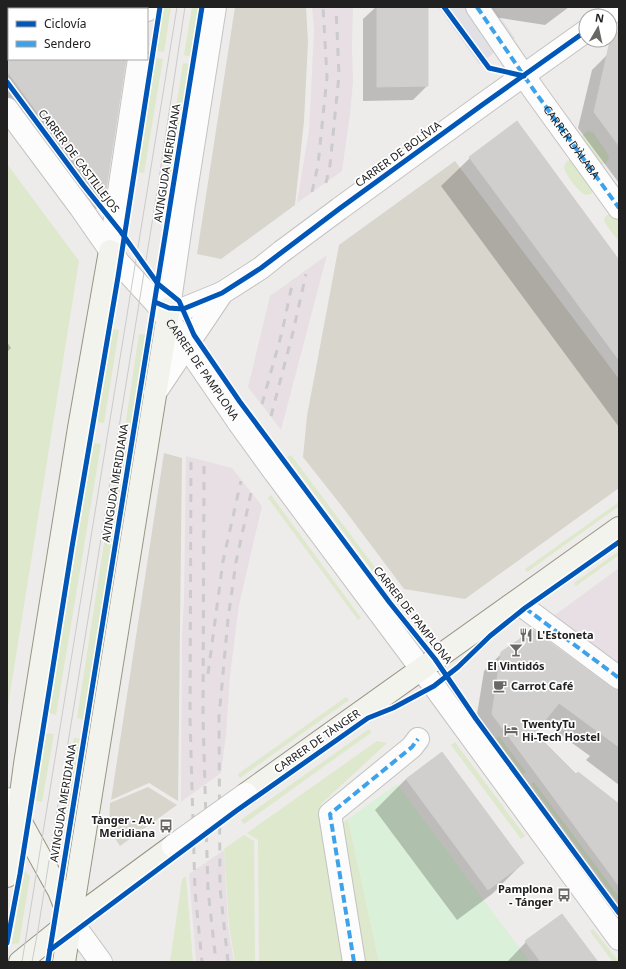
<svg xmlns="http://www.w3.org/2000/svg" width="626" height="969" font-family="'Noto Sans',sans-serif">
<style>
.industrial{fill:#e7dfe4}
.construction{fill:#d7d5cc}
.grass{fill:#dde8cc}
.park{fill:#dbf0d9}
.plaza{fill:#e1e0e4}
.shadow{fill:#0003}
.building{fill:#d1cfcd;stroke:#d1cecc}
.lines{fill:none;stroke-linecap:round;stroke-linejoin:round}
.street-casing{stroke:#c4c3c2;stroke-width:24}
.secondary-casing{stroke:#979683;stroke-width:24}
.street{stroke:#fcfcfc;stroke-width:22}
.secondary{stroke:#f3f3ed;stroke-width:22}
.tram{stroke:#cbcbcb;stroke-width:1}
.rail{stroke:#cbcbcb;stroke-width:3;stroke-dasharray:8 8;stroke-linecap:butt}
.street-bridge-casing{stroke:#c4c3c2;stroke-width:24;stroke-linecap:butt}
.street-bridge{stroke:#fcfcfc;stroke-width:22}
.quiet{stroke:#3ea2ea;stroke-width:4;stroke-dasharray:8 4;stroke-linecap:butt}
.cycleway-casing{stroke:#fff;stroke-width:8}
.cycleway{stroke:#0057b8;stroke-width:5}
.labels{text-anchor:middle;stroke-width:3.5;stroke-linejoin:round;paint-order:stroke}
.street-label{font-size:11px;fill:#212121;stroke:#fff}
.poi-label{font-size:11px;font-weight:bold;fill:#212121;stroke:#fff;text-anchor:start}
</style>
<rect width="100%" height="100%" fill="#eeecea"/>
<g class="industrial">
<path d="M312 7H353L352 48 353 82 350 114 342 171 297 203 309 130 314 30Z"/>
<path d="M327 255 281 430 248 387 270 296Z"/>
<path d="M186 456 232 468 262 506 239 605 230 676 226 735 221 773 181 802 182 636 184 599Z"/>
<path d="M619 568V665L552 617Z"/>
<path d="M224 850 228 926 234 962H196L189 874Z"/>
</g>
<g class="construction">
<path d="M235 7H306L308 42 304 121 295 205 221 259 197 254Z"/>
<path d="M455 161 619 379V488L465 599 404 589 344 509 303 457 307 416 339 245Z"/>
<path d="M164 453 182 458 178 801 149 783 111 800Z"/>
<path d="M148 787 177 805 120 846 109 829 110 803Z"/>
</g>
<g class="grass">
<path d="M163 7H171L164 52 157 51Z"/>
<path d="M192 7H200L192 57 184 55Z"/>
<path d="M156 58 163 59 144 173 137 172Z"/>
<path d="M183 63 191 64 172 178 165 177Z"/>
<path d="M587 131 593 132 608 154 609 158 606 163 601 165 597 163 581 137Z"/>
<path d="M572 160 594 189 591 194 586 195C580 193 567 177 565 170 563 167 565 164 567 161Z"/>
<path d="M7 164 79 261 7 712Z"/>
<path d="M611 214C623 217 619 232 619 242L605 223 604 219 607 215Z"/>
<path d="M112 329 119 330 104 423 97 422Z"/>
<path d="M139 334 147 335 131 428 125 427Z"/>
<path d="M93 443 101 444 56 715 49 713Z"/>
<path d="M119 446 128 448 85 720 77 718Z"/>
<path d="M291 455 394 593 391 595 287 457Z"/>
<path d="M271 495 361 618 358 620 268 498Z"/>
<path d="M619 502V506L527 572 525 569Z"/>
<path d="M619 551V555L576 586 574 583Z"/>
<path d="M346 697 349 700 240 778 238 774Z"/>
<path d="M369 729 372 732 244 824 241 820Z"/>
<path d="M46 733 54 734 42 802 36 801Z"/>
<path d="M499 736 526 772 523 774 496 738Z"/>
<path d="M74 738 81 739 70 807 63 806Z"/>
<path d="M377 741 387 743 321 804 346 962H259L258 840 247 833Z"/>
<path d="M455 742 525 836 521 839 451 745Z"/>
<path d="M534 782 619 897V904L531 784Z"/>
<path d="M348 819 379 962H362L340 825Z"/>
<path d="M244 835 254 841 255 962H235L229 926 224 849Z"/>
<path d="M24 870 30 877 19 943 12 944Z"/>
<path d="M186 876 193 962H170L182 879Z"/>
<path d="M593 929 619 962H613L590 931Z"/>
</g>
<path class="park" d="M397 784 530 962H379L348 819Z"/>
<path class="plaza" d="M438 7H493L515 38 479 64Z"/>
<g class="shadow">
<path d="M7 7H134V9H9V59H125L103 202 89 216 7 105Z"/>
<path d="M376 7H427V86L413 100 363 101V19Z"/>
<path d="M477 7H569L545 25 482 15Z"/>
<path d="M619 45V183L578 128 592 70 608 54Z"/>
<path d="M470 158 619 261V427L441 186Z"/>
<path d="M7 342 11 348 7 352Z"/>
<path d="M502 653 619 691V785L586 760 590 756 543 722 534 733 576 775 619 805V929L474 733 484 671Z"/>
<path d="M406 779 523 863 492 894 457 920 375 810Z"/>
<path d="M526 942 597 962H507Z"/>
</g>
<g class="building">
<path d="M377 7H428V86L377 87Z"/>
<path d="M612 32 619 33V146L594 112Z"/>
<path d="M7 59H126L104 203 7 71Z"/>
<path d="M517 121 619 260V360L469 157Z"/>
<path d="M533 630 612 688 619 690V747L559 703 535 733 576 774 578 772 619 804V886L492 714 501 652Z"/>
<path d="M442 752 524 863 488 890 406 779Z"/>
<path d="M562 914 598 962H541L525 941Z"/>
</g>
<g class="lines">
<g class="street-casing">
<g id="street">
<path d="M477 7 533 89 619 208"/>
<path d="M147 10V7"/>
<path d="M607 16 619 7"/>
<path id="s1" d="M7 109 80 207 119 263 155 302 168 319 239 423"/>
<path d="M339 209 482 105 586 31"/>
<path d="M110 251 139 59"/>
<path d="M156 302 169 308 183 309 222 293"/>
<path d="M169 308 184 204 215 7"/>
<path d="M155 393 222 293 261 268 281 252"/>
<path d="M273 470 434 686 619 939"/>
<path d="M525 608 619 678"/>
<path d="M7 799 18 817"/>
<path d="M71 921 101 962"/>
<path d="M354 962 330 814 412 747 418 739"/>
</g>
</g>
<g class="secondary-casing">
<g id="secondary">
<path d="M246 794 619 528"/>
<path d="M18 817 59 891 71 921"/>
<path d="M7 876 18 817 25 764 79 428 110 251"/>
<path d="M20 962 71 921 173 846"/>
<path d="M64 962 169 308"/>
</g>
</g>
<use href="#street" class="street"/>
<use href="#secondary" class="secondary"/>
<g class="tram">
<path d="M22 962 177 7"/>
<path d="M32 962 38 930 52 842 158 186 185 7"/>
</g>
<g class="rail">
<path d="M326 183 330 165 339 75 336 7"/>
<path d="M312 192 318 165 327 77 323 7"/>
<path d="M262 404 282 332 293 280"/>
<path d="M271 416 293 332 306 274"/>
<path d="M191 462 190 718 195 891 202 962"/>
<path d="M204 466 203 718 208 890 216 962"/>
<path d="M208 674 223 561 241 481"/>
<path d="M228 962 220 888 219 717 228 619 236 562 251 493"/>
</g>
<g class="street-bridge-casing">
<g id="street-bridge">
<path d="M281 252 339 209"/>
<path d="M239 423 273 470"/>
<path d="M173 846 246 794"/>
</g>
</g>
<use href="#street-bridge" class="street-bridge"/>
<g class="quiet">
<path id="s2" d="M477 7 533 89 619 208"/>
<path d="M525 608 619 678"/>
<path d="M354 962 330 814 412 747 418 739"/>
</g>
<g class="cycleway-casing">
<g id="cycleway">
<path d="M444 7 489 68 524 76"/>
<path d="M7 82 84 186 121 232 158 284 179 301 194 335 240 402 390 603 435 659 476 719 619 913"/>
<path d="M155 302 169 308 183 309 222 293 261 268 339 209 482 105 586 31"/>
<path d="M7 943 20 874 72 547 118 277 160 7"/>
<path d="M50 950 236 811 368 718 393 708 434 686 458 667 490 636 525 608 619 542"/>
<path d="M48 962 202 7"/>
</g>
</g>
<use href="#cycleway" class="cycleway"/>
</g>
<defs>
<g id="restaurant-bare" transform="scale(1.08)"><path d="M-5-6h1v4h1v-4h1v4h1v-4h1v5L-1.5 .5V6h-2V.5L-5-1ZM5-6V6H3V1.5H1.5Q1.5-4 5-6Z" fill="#696867" stroke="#fff" stroke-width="2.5" paint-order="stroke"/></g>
<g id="bar-bare" transform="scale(1.08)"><path d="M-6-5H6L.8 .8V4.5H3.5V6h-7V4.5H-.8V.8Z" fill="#696867" stroke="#fff" stroke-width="2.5" paint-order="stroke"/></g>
<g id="cafe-bare" transform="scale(1.08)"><path d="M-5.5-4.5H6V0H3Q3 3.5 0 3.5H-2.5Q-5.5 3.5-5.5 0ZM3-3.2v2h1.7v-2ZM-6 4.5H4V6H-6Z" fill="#696867" stroke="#fff" stroke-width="2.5" paint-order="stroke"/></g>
<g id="hotel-bare" transform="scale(1.08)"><path d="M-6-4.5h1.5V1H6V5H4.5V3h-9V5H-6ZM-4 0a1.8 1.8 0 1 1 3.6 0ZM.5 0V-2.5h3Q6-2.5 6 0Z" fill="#696867" stroke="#fff" stroke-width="2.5" paint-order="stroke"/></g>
<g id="bus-bare" transform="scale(1.08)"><path d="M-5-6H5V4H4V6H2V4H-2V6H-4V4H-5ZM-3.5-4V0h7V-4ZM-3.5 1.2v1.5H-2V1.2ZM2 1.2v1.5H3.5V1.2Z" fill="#696867" stroke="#fff" stroke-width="2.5" paint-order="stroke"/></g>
</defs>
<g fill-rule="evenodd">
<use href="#restaurant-bare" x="526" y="635"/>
<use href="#bar-bare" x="516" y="650"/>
<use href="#cafe-bare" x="500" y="686"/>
<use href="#hotel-bare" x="511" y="730"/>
<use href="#bus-bare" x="166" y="826"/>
<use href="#bus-bare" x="564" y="895"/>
</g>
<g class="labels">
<g class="street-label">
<text dy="4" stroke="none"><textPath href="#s2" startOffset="165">CARRER D'ÀLABA</textPath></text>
<text transform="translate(398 154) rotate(-36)" y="4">CARRER DE BOLÍVIA</text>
<text transform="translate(79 161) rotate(53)" y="4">CARRER DE CASTILLEJOS</text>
<text transform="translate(167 163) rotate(-81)" y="4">AVINGUDA MERIDIANA</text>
<text dy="4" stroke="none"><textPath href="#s1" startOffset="326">CARRER DE PAMPLONA</textPath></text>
<text transform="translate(115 483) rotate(-81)" y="4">AVINGUDA MERIDIANA</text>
<text transform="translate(413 615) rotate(52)" y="4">CARRER DE PAMPLONA</text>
<text transform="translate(317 741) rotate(-35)" y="4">CARRER DE TÀNGER</text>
<text transform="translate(63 803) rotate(-81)" y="4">AVINGUDA MERIDIANA</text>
</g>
<g class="poi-label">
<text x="537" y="639">L'Estoneta</text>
<text x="516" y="670" text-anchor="middle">El Vintidós</text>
<text x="511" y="690">Carrot Café</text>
<text x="522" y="728">TwentyTu<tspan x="522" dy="13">Hi-Tech Hostel</tspan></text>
<text x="155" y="824" text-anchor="end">Tànger - Av.<tspan x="155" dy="13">Meridiana</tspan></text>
<text x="553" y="893" text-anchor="end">Pamplona<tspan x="553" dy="13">- Tánger</tspan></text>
</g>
</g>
<rect width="626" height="969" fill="none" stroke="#212121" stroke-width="16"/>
<rect x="8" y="8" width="140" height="52" fill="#ffffff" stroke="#a6a6a6"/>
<rect x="16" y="21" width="20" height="6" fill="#0057b8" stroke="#a6a6a6"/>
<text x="44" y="28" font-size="12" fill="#212121">Ciclovía</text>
<rect x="16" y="41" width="20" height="6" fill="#3ea2ea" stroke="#a6a6a6"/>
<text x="44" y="48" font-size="12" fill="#212121">Sendero</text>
<g transform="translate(598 28) rotate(9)"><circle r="19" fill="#ffffff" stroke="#a6a6a6"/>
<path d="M0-3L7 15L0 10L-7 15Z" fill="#696867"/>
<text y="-6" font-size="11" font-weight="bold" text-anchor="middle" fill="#212121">N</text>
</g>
</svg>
